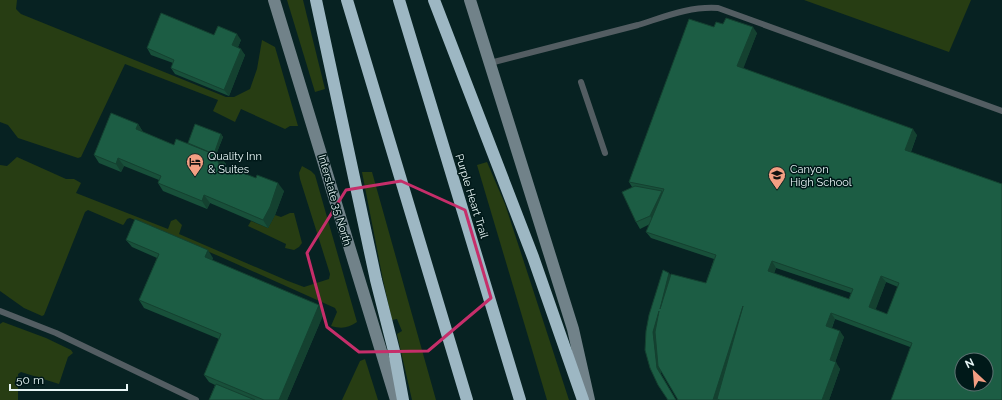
<svg xmlns="http://www.w3.org/2000/svg" width="1002" height="400" font-family="Raleway,sans-serif">
<style>
.green{fill:#273d13}
.lines{fill:none;stroke-linecap:round;stroke-linejoin:round}
.lane{stroke:#535d62;stroke-width:6}
.secondary{stroke:#718289;stroke-width:12}
.highway{stroke:#9db7c3;stroke-width:12}
.wall{fill:#18503a;fill-rule:evenodd}
.shaded-wall{fill:#144130}
.building{fill:#1c5d44;stroke:#144130;fill-rule:evenodd}
.marked{fill:none;stroke:#c62e6a;stroke-width:3;stroke-linejoin:round}
.labels{text-anchor:middle;stroke-width:3;stroke-linejoin:round;paint-order:stroke}
.poi-label{font-size:11px;fill:#e7f6f6;stroke:#001919;text-anchor:start}
.street-label{font-size:11px;fill:#e7f6f6;stroke:#001919}
</style>
<rect width="100%" height="100%" fill="#072222"/>
<g class="green">
<path d="M0 0H17L16 9 21 14 226 97H234L250 89 257 69 262 40 275 47 298 126H290L285 129 241 109 235 122 213 111 218 100 125 64 81 157 78 158 18 138 8 125 0 122Z"/>
<path d="M287 0H303L325 89 315 92Z"/>
<path d="M804 0H971L949 52Z"/>
<path d="M17 157 66 179H74L81 183 76 193 168 229 171 221 176 219 182 225 179 234 288 281 304 287 329 279 330 274 300 179 299 173 302 166 311 171 315 175 357 322C348 328 342 329 331 326L337 312 335 308 221 257 130 218 127 219 124 224 123 225 88 210 85 212 44 315 42 316 24 308 0 291V165L7 166Z"/>
<path d="M487 162 505 204 569 400H547L477 165Z"/>
<path d="M362 172H372L436 400H412L397 334 402 331 397 319 392 320 383 280Z"/>
<path d="M290 213H294L302 243 299 247 294 250 285 248 286 244 248 226 251 221 268 228 275 215 281 217Z"/>
<path d="M3 322 46 338 71 350 73 353 68 357 59 384 21 372 18 374V400H0V324Z"/>
<path d="M365 359 378 400H342L360 361Z"/>
</g>
<g class="lines">
<g class="lane">
<path d="M490 63C539 50 589 38 638 25 664 17 690 6 718 8L1002 111"/>
<path d="M581 82 605 153"/>
<path d="M0 311 56 333 196 400"/>
</g>
<g class="secondary">
<path d="M274 0 396 400"/>
<path d="M470 0 573 329 589 400"/>
</g>
<g class="highway">
<path d="M316 0 376 280 394 351 403 400"/>
<path d="M347 0 467 400"/>
<path d="M399 0 520 400"/>
<path d="M434 0 533 257 583 400"/>
</g>
</g>
<g class="wall">
<path d="M714 27 757 33 743 68 917 135 911 152 1002 184 910 347 835 319 832 328 844 337 835 362 840 369 829 400H678L661 370V374L676 400H668L658 385 671 276 706 283 714 259 651 238 646 232 650 224 640 229 636 222 632 187 629 182ZM776 268 851 293 849 299 774 273ZM886 282 898 287 887 314 875 310Z"/>
<path d="M214 35 241 40 238 47 245 55 229 96 175 74 171 68 173 63 151 55 147 48Z"/>
<path d="M138 124 143 132 174 145 188 143 221 134 223 137 216 155 226 164V166L284 191 275 215 268 228 210 203 207 209 163 191 158 183 159 180 124 166 121 172 99 163 94 155Z"/>
<path d="M126 240 213 258 212 260 324 313 287 400H209L215 385 209 382 204 375 219 339 144 308 139 300 157 258 132 247Z"/>
</g>
<g class="shaded-wall">
<path d="M753 27 757 33 742 72 737 66Z"/>
<path d="M237 34 241 40 236 51 232 45Z"/>
<path d="M241 49 245 55 229 96 224 90Z"/>
<path d="M138 124 143 132 141 137 136 129Z"/>
<path d="M913 129 917 135 909 156 905 150Z"/>
<path d="M221 134 223 137 214 159 212 157Z"/>
<path d="M221 157 226 164 224 171 218 163Z"/>
<path d="M118 158 124 166 121 172 116 164Z"/>
<path d="M278 183 284 191 275 215 268 228 263 220Z"/>
<path d="M662 191 666 197 655 222 650 216Z"/>
<path d="M204 195 210 203 207 209 202 201Z"/>
<path d="M208 250 213 258 210 265 205 257Z"/>
<path d="M772 261 776 268 773 277 768 271Z"/>
<path d="M669 273 673 279 660 309Z"/>
<path d="M881 276 886 282 874 314 869 307Z"/>
<path d="M319 305 324 313 287 400H279Z"/>
<path d="M743 306 717 399 718 400H713Z"/>
<path d="M659 311 658 338 661 374 676 400 657 368 653 332Z"/>
<path d="M831 313 835 319 830 332 826 326Z"/>
<path d="M840 331 844 337 834 366 830 360Z"/>
<path d="M836 362 840 369 829 400H822Z"/>
</g>
<g class="building">
<path d="M161 13 214 35 218 26 237 34 232 45 241 49 224 90 171 68 174 60 147 48Z"/>
<path d="M726 18 753 27 737 66 913 129 905 150 1002 184V400H891L912 343 831 313 826 326 840 331 830 360 836 362 822 400H720L717 399 743 306 713 400H678L658 366 655 332 659 311 653 332 657 368 676 400H668L658 385 650 368 645 350 646 331 649 315 663 270 669 273 660 309 671 274 706 283 716 255 646 232 664 189 629 182 689 19 714 27 716 22 723 24ZM772 261 853 289 849 299 768 271ZM881 276 899 283 887 314 869 307ZM962 360H986V384H962Z"/>
<path d="M111 113 138 124 136 129 174 145 176 139 221 157 218 163 256 178 257 175 278 183 270 207 263 220 204 195 202 201 158 183 161 176 118 158 116 164 94 155Z"/>
<path d="M195 124 221 134 214 154 188 143Z"/>
<path d="M635 186 662 191 650 216 636 222 622 192Z"/>
<path d="M135 219 208 250 205 257 319 305 279 400H264L204 375 221 334 139 300 159 254 126 240Z"/>
<path d="M216 384 255 400H209Z"/>
</g>
<path class="marked" d="M401 181 465 210 491 298 428 351 359 352 327 327 307 253 346 190Z"/>
<defs>
<g id="hotel-pin" transform="scale(0.9)"><path d="M0 17L-7.5 6A9.5 9.5 0 1 1 7.5 6Z" fill="#f39f83" stroke="#001919"/><path d="M-6-4.5h1.5V1H6V5H4.5V3h-9V5H-6ZM-4 0a1.8 1.8 0 1 1 3.6 0ZM.5 0V-2.5h3Q6-2.5 6 0Z" fill="#111"/></g>
<g id="school-pin" transform="scale(0.9)"><path d="M0 17L-7.5 6A9.5 9.5 0 1 1 7.5 6Z" fill="#f39f83" stroke="#001919"/><path d="M0-5L7-2L0 1L-7-2ZM-4 1L0 2.5L4 1V4Q0 6-4 4Z" fill="#111"/></g>
</defs>
<g fill-rule="evenodd">
<use href="#hotel-pin" x="195" y="162"/>
<use href="#school-pin" x="777" y="175"/>
</g>
<g class="labels">
<g class="poi-label">
<text x="208" y="160">Quality Inn<tspan x="208" dy="13">&amp; Suites</tspan></text>
<text x="790" y="173">Canyon<tspan x="790" dy="13">High School</tspan></text>
</g>
<g class="street-label">
<text transform="translate(472 196) rotate(73)" y="4">Purple Heart Trail</text>
<text transform="translate(335 200) rotate(74)" y="4">Interstate 35 North</text>
</g>
</g>
<g transform="translate(974 372) rotate(334)"><circle r="19" fill="#001919" stroke="#5c7171"/>
<path d="M0-3L7 15L0 10L-7 15Z" fill="#f39f83"/>
<text y="-6" font-size="11" font-weight="bold" text-anchor="middle" fill="#e7f6f6">N</text>
</g>
<path d="M10 384v6h117v-6" fill="none" stroke="#e7f6f6" stroke-width="2"/>
<text x="16" y="384" font-size="12" fill="#e7f6f6" stroke="#001919" stroke-width="3" paint-order="stroke">50 m</text>
</svg>
